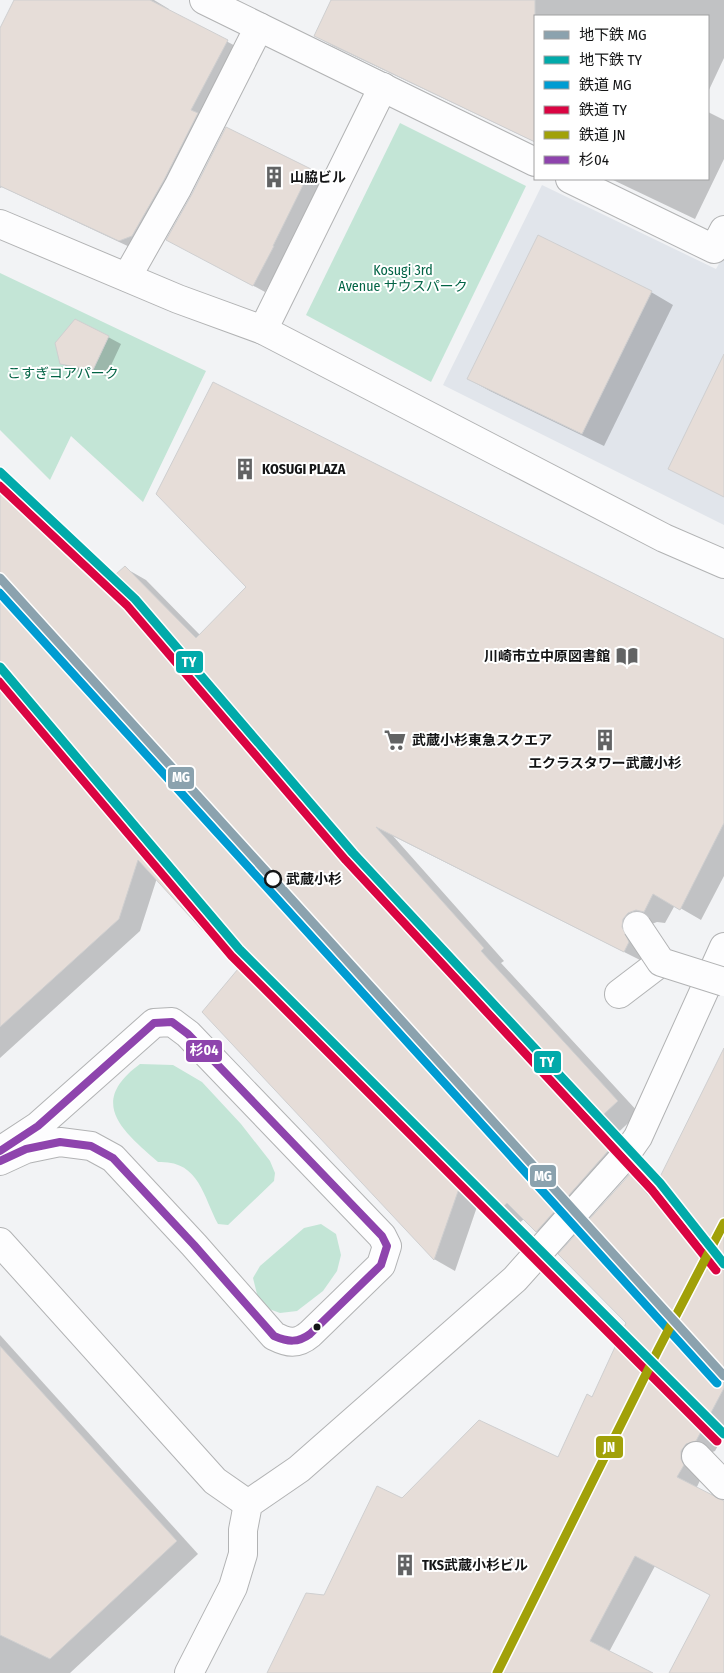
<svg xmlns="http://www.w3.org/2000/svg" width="724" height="1673" font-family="'Fira Sans Condensed','Noto Sans JP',sans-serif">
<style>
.built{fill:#e1e5eb}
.green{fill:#c3e5d6}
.shadow{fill:#0003}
.building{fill:#e6ddd8;stroke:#cfcfd0}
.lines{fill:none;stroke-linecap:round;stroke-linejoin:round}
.minor-casing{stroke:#b2b3b4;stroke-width:30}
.minor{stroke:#fdfdfe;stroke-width:28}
.minor-bridge-casing{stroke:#b2b3b4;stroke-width:30;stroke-linecap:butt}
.minor-bridge{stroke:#fdfdfe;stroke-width:28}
.bus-1-casing{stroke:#fff;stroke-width:11}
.bus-1{stroke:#8e44ad;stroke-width:8}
.rail-1-casing{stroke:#fff;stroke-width:12}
.rail-2-casing{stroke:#fff;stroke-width:12}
.rail-3-casing{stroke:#fff;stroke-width:12}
.rail-1{stroke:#009cd2;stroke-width:9}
.rail-2{stroke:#da0442;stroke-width:9}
.rail-3{stroke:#a1a109;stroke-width:9}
.metro-1-casing{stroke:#fff;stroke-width:12}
.metro-2-casing{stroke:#fff;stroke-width:12}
.metro-1{stroke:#8ba2ae;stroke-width:9}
.metro-2{stroke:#01aaaa;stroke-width:9}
.stop-dot{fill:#fff;stroke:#141516;stroke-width:2.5}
.bus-dot{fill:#141516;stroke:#fff;stroke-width:2}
.labels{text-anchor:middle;stroke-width:4;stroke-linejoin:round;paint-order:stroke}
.poi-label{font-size:14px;font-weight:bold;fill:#141516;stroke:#fff;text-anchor:start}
.park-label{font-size:14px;fill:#026445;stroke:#fff}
.stop-label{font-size:14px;font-weight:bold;fill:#141516;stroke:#fff;text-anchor:start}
.line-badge{stroke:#fff;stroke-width:2}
.badge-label{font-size:14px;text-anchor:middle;font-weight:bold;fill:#fff}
</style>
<rect width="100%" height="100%" fill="#f2f3f5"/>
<path class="built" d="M542 185 716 269 724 255V525L443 385Z"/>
<g class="green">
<path d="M400 123 526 186 431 382 306 315Z"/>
<path d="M0 273 206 371 143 502 71 436 50 480 0 430Z"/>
<path d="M140 1064 173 1065 202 1082 241 1124 270 1161 275 1173 274 1181 228 1225 218 1224C203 1196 199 1160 158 1162 123 1131 87 1103 140 1064Z"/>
<path d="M321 1224 336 1234 341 1255 337 1271 323 1291 297 1311 280 1313 261 1306 258 1298 253 1278 260 1266 304 1228Z"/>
</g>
<g class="shadow">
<path d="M16 0H154L169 9 168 10 241 49 134 249 2 187 0 188V31Z"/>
<path d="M332 0H724V58L708 92V16H535V142L333 46 315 36Z"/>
<path d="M708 112 724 120V159L695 219 611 179H708Z"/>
<path d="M226 129 323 177 285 253 286 254 265 292 180 246 193 195Z"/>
<path d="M651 292 673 305 604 446 490 391 468 379Z"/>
<path d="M108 337 121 344 106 376 74 371 61 363Z"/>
<path d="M0 484 20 496 110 581 125 568 146 580 200 635 724 640V876L701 920 675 905 665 923 657 922 649 925 646 963 393 836 504 961 501 963 639 1113 610 1140 630 1163 558 1243 537 1231 524 1219 516 1226 495 1214 480 1198 455 1271 434 1259 239 969 157 878 140 931 0 1058Z"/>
<path d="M724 1051V1435L715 1451 705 1455 702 1476 696 1489 724 1504V1673H670L711 1595 655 1566 609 1652 651 1673H268L325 1596 402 1500 558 1458 592 1398 628 1323 630 1175 649 1186 654 1191Z"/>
<path d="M0 1335 198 1554 70 1673H0Z"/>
</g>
<g class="building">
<path d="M14 0H150L228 40 191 110 198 113 164 180 132 236 119 241 0 186V28Z"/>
<path d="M331 0H535V142L314 36Z"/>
<path d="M226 127 311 169 273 246H274L253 286 166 240 192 194Z"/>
<path d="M538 235 652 291 582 434 467 379Z"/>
<path d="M75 319 109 336 93 370 60 364 55 343Z"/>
<path d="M724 354V497L668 469Z"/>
<path d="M213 382 724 639V823L680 910 653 894 644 912 636 910 628 913 623 919 622 927 629 942 624 952 376 827 484 948 481 951 618 1101 590 1127 609 1150 536 1232 507 1203 494 1215 462 1180 434 1260 202 1012 238 969 138 860 119 919 0 1027V483L106 583 125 566 196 638 246 587 156 494Z"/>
<path d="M724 1048V1388L696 1441 686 1444 681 1451V1459L684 1465 677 1477 724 1501V1673H669L710 1595 635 1556 590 1641 653 1673H267L306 1593 324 1595 377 1486 402 1498 479 1420 558 1457 587 1394 592 1397 626 1323 558 1254 630 1174 650 1197Z"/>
<path d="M0 1346 177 1541 50 1659 0 1635Z"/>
</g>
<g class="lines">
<g class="minor-casing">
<g id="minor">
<path d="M204 0 535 162"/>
<path d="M570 179 714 249 724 230"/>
<path d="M0 224 178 299 263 330 664 538 724 564"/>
<path d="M127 277 178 187 259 27"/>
<path d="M263 330 383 87"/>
<path d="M619 994 661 962"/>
<path d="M0 1151 38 1126 154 1023 172 1022 188 1034 382 1236 387 1246 381 1265 310 1334C297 1345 288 1343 274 1336L194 1245 113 1158 91 1146 60 1142 26 1149 0 1161"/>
<path d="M0 1242 215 1481 248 1504"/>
<path d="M696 1456 724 1485"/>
<path d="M189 1673 233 1587 243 1554V1530L248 1504 299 1469 515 1279 624 1157 638 1137 724 947"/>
</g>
</g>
<use href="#minor" class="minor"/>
<g class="minor-bridge-casing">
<path id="minor-bridge" d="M637 926 661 962 724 982"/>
</g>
<use href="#minor-bridge" class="minor-bridge"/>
<g class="bus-1-casing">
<path id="bus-1" d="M0 1151 38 1126 154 1023 172 1022 188 1034 382 1236 387 1246 381 1265 310 1334C298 1343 288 1342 274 1336L194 1245 113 1158 91 1146 60 1142 26 1149 0 1161"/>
</g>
<use href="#bus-1" class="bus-1"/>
<g class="rail-1-casing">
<path id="rail-1" d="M0 593 717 1383"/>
</g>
<g class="rail-2-casing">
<g id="rail-2">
<path d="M0 486 128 606 346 860 652 1190 716 1270"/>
<path d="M0 682 232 956 717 1441"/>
</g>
</g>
<g class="rail-3-casing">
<path id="rail-3" d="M497 1673 658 1350 724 1223"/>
</g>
<use href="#rail-1" class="rail-1"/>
<use href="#rail-2" class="rail-2"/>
<use href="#rail-3" class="rail-3"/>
<g class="metro-1-casing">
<path id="metro-1" d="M0 578 724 1376"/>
</g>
<g class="metro-2-casing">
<g id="metro-2">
<path d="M0 472 135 599 353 853 660 1183 724 1264"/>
<path d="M0 667 239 949 724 1434"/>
</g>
</g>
<use href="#metro-1" class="metro-1"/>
<use href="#metro-2" class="metro-2"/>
</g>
<defs>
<g id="building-bare" transform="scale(1.725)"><path d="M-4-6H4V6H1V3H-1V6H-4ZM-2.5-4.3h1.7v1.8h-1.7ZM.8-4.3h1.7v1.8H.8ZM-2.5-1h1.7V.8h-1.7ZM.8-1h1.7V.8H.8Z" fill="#626364" stroke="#fff" stroke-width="2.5" paint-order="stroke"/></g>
<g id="library-bare" transform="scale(1.725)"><path d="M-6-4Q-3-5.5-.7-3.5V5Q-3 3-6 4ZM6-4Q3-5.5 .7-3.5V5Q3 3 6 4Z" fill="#626364" stroke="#fff" stroke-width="2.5" paint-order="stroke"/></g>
<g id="supermarket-bare" transform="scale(1.725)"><path d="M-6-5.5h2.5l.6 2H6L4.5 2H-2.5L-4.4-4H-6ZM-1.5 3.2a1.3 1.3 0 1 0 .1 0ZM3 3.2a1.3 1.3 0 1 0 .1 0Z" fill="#626364" stroke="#fff" stroke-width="2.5" paint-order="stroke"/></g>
</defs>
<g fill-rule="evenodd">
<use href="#building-bare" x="274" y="177"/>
<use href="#building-bare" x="245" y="469"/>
<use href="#library-bare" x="627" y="656"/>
<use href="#supermarket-bare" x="395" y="740"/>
<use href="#building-bare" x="605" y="740"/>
<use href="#building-bare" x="405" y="1565"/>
</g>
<circle class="stop-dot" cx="273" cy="879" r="8"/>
<circle class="bus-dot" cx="317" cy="1327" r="4.5"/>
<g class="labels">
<g class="poi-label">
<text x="290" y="182">山脇ビル</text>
<text x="262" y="474">KOSUGI PLAZA</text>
<text x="610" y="661" text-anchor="end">川崎市立中原図書館</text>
<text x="412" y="745">武蔵小杉東急スクエア</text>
<text x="605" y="768" text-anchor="middle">エクラスタワー武蔵小杉</text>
<text x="422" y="1570">TKS武蔵小杉ビル</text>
</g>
<g class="park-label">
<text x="403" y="275">Kosugi 3rd<tspan x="403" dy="16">Avenue サウスパーク</tspan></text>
<text x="63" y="378">こすぎコアパーク</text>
</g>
<g class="stop-label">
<text x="286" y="884">武蔵小杉</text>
</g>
</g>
<g class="line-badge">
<rect x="175" y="650" width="29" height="24" rx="5" fill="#01aaaa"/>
<rect x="167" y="766" width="28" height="24" rx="5" fill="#8ba2ae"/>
<rect x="185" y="1039" width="38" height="24" rx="5" fill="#8e44ad"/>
<rect x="533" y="1050" width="29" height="24" rx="5" fill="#01aaaa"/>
<rect x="529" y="1164" width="28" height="24" rx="5" fill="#8ba2ae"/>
<rect x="595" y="1435" width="29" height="24" rx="5" fill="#a1a109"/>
</g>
<g class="badge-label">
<text x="189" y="667">TY</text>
<text x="181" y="782">MG</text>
<text x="204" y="1055">杉04</text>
<text x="547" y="1067">TY</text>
<text x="543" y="1181">MG</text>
<text x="609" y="1452">JN</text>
</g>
<rect x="534" y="15" width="175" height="165" fill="#ffffff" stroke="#a1a1a2"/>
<rect x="544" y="31" width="25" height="8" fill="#8ba2ae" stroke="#a1a1a2"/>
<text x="579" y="40" font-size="15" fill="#141516">地下鉄 MG</text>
<rect x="544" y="56" width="25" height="8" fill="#01aaaa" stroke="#a1a1a2"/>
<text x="579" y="65" font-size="15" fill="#141516">地下鉄 TY</text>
<rect x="544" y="81" width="25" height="8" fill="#009cd2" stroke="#a1a1a2"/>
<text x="579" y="90" font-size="15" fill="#141516">鉄道 MG</text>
<rect x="544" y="106" width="25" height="8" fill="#da0442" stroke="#a1a1a2"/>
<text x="579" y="115" font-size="15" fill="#141516">鉄道 TY</text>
<rect x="544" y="131" width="25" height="8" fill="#a1a109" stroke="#a1a1a2"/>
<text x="579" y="140" font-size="15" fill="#141516">鉄道 JN</text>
<rect x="544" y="156" width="25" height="8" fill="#8e44ad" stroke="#a1a1a2"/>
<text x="579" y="165" font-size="15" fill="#141516">杉04</text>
</svg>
